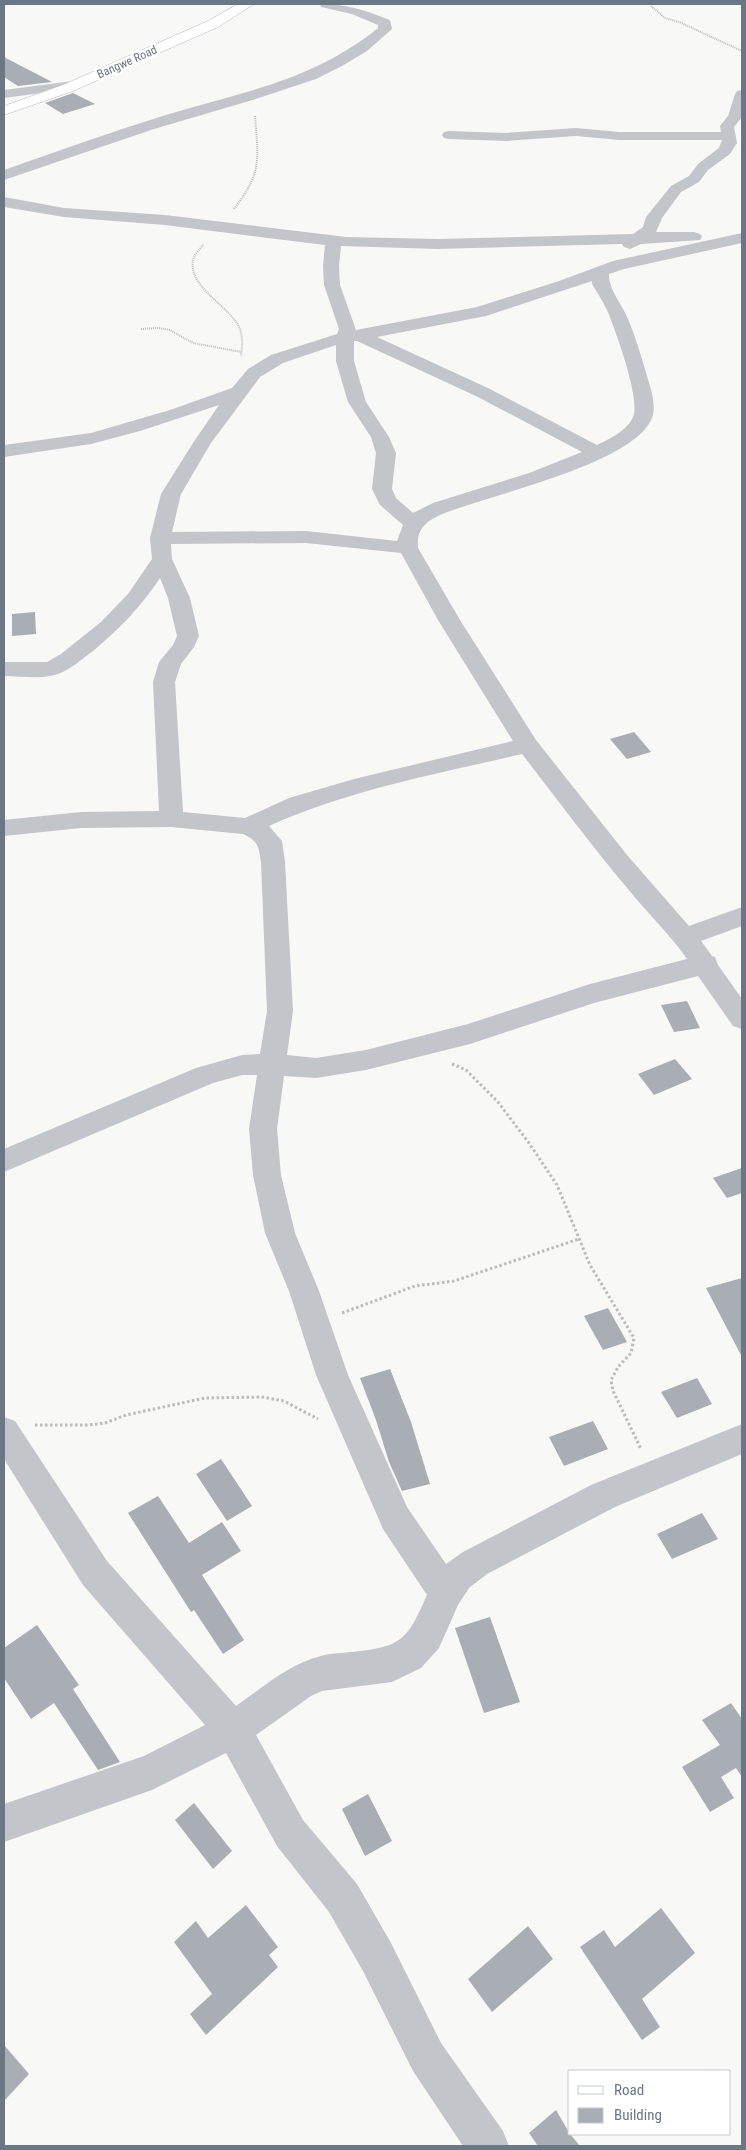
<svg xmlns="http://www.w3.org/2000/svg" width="746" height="2150" font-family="'Roboto Condensed',sans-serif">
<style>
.building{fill:#a8aeb4}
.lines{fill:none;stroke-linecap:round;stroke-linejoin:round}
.secondary-casing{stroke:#b2b7bc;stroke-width:1}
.path-far1{stroke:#babdbf;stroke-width:2;stroke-dasharray:1 1;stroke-linecap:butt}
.path{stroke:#babdbf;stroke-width:3;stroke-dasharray:2.5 2.5;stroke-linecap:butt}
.street{fill:#c2c5c9;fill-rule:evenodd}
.secondary{fill:#fff;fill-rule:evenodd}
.labels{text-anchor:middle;stroke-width:5;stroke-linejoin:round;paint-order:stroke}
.far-street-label{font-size:12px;fill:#6a7784;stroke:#fff}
</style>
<rect width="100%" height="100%" fill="#f8f8f6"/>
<g class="building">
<path d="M4 57 52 82 18 86 4 77Z"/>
<path d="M73 93 95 104 63 114 45 103Z"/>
<path d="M35 612 36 634 12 636V614Z"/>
<path d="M634 732 651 752 627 759 610 739Z"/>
<path d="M687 1001 700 1028 674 1032 661 1005Z"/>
<path d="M675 1059 692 1079 654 1095 638 1074Z"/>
<path d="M742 1168V1193L727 1198 713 1178Z"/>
<path d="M742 1278V1357L706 1288Z"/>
<path d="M608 1308 627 1342 603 1350 584 1316Z"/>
<path d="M390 1369 411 1422 430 1484 402 1491 389 1462 376 1420 360 1378Z"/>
<path d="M697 1378 712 1404 677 1418 661 1392Z"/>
<path d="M593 1421 608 1449 564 1466 549 1437Z"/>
<path d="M221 1459 252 1506 227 1521 196 1474Z"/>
<path d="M158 1496 189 1543 222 1522 241 1551 202 1575 244 1640 223 1654 194 1610 191 1612 128 1513Z"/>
<path d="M702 1513 718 1539 672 1559 657 1534Z"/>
<path d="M490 1617 520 1702 484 1713 455 1628Z"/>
<path d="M37 1625 79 1685 73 1689 120 1762 98 1770 54 1703 31 1719 4 1678V1648Z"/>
<path d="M731 1703 742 1719V1777L736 1768 721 1777 734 1798 710 1812 682 1767 720 1745 702 1720Z"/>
<path d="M368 1794 392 1841 365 1856 342 1809Z"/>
<path d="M194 1803 232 1851 213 1869 175 1820Z"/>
<path d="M246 1905 278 1947 269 1955 278 1967 206 2035 190 2014 212 1994 174 1942 196 1921 208 1938Z"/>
<path d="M661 1908 695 1953 642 1999 660 2027 642 2040 580 1947 604 1930 615 1947Z"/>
<path d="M528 1926 553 1959 492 2012 468 1979Z"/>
<path d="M4 2045 29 2074 4 2101Z"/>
<path d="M556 2110 570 2134 580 2146H538L529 2133Z"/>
</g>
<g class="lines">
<g class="secondary-casing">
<path id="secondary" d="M238 4H254L218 27 73 91 4 115V106L63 85 208 21Z"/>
</g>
<g class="path-far1">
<path d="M651 6 665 18 679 22 742 51"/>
<path d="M234 209C263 171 258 160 255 115"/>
<path d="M203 245C200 249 196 253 194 257 184 286 231 306 240 329 243 337 242 348 241 356"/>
<path d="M141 329 159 328 170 330 193 343 241 352"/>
</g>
<g class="path">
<path d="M452 1064 466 1070 498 1102 529 1143 557 1185 590 1265 634 1338 631 1353 618 1367 611 1380 613 1391 641 1449"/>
<path d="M342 1313 415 1286 454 1281 579 1239"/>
<path d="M35 1425H88L105 1423 126 1415 205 1398 262 1397 284 1401 318 1419"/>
</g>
<g class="street">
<path d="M320 4C347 4 364 10 390 20L392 29 367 51 342 66 316 79 259 98 154 129 4 180V170C58 151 111 132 166 115 243 92 314 80 378 28V25L352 14 321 7Z"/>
<path d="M73 81 78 82 80 85 78 88 4 98V90Z"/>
<path d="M742 90V117L734 127 737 143 730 154 708 170 699 182 681 192 662 218 656 232H694L700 234 702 237 700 240 641 244 630 249 624 247 622 244 438 249 341 246 339 266 340 285 356 330 477 307 559 281 613 261 742 233V243L624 269 609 274C608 289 622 304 628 319 635 336 641 355 646 373 650 386 657 405 652 418 633 465 487 495 440 515 425 522 416 530 418 548L460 620 536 740 627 855 689 926 742 907V926L701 941 712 956 715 957 718 965 742 999V1029L733 1026 698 976 594 1003 470 1044 366 1070 316 1078 284 1076 277 1129 281 1175 295 1233 319 1291 348 1375 407 1507 446 1564 463 1552 591 1485 742 1424V1454L615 1507 487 1574 469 1588 458 1605 439 1648 421 1668 392 1682 322 1691 311 1696 256 1735 303 1820 357 1884 391 1943 441 2043 503 2131 509 2146H463L413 2071 363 1971 329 1912 277 1846 226 1753 152 1790 4 1842V1804L144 1756 205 1725 83 1585 4 1459V1417L15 1421 107 1561 236 1706C263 1687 289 1664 321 1656 331 1653 342 1653 352 1652 402 1647 407 1640 427 1595L383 1529 316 1375 289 1291 265 1233 253 1175 249 1129 257 1075H242L213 1083 4 1172V1149L196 1068 242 1055 260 1054 267 1011 261 862C258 845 259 842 243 834L171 827 81 828 4 836V820L81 812 159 811 153 682 159 662 173 645 177 636 168 598 160 578C141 607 119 629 93 651 82 659 71 669 58 674 42 680 20 676 4 676V662H47L61 654 101 622 128 594 152 559 150 538 161 494 193 443 219 405 140 431 91 444 4 457V445L91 433 170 410 232 388 248 369 271 355 337 334 339 329 324 285 323 266 325 245 165 225 64 217 4 207V197L64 208 165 215 346 237 438 239 633 234 643 227 646 217 671 186 689 176 698 164 719 148 722 140H619L576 136 506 141 449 139 444 138 442 135 444 132 449 131 506 133 576 128 619 132H721L720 126 728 116 735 94 737 91ZM592 281V284C597 293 603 301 607 310 615 329 641 400 633 417 627 431 609 439 597 445L490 389 377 337 486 316ZM354 341H357L478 397 582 452 529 473 433 503 413 513 396 498 392 489 396 453 389 437 366 402 354 361ZM336 345V361L348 402 371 437 376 453 372 489 380 505 403 525 397 541 306 531 172 532 181 494 211 443 260 377 283 363ZM306 543 401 553 438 620 513 741 354 779 289 798 245 818 183 812 175 682 181 664 194 647 199 636 190 598 172 559 171 544ZM522 754C557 799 591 845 628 889 647 913 670 934 687 959L590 984 468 1024 366 1050 316 1058 287 1055 293 1011 285 862 282 841 269 826C349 790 436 774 522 754Z"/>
</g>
<use href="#secondary" class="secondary"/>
</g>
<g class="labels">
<g class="far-street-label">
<text transform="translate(127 62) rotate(-24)" y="4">Bangwe Road</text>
</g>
</g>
<rect width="746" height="2150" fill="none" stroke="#6a7784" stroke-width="10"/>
<rect x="568" y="2070" width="162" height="65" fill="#ffffff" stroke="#c3c9ce"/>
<rect x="578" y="2086" width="25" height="8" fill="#ffffff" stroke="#c3c9ce"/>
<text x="614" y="2095" font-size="15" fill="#6a7784">Road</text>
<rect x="578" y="2108" width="25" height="15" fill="#a8aeb4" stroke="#c3c9ce"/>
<text x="614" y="2120" font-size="15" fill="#6a7784">Building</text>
</svg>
